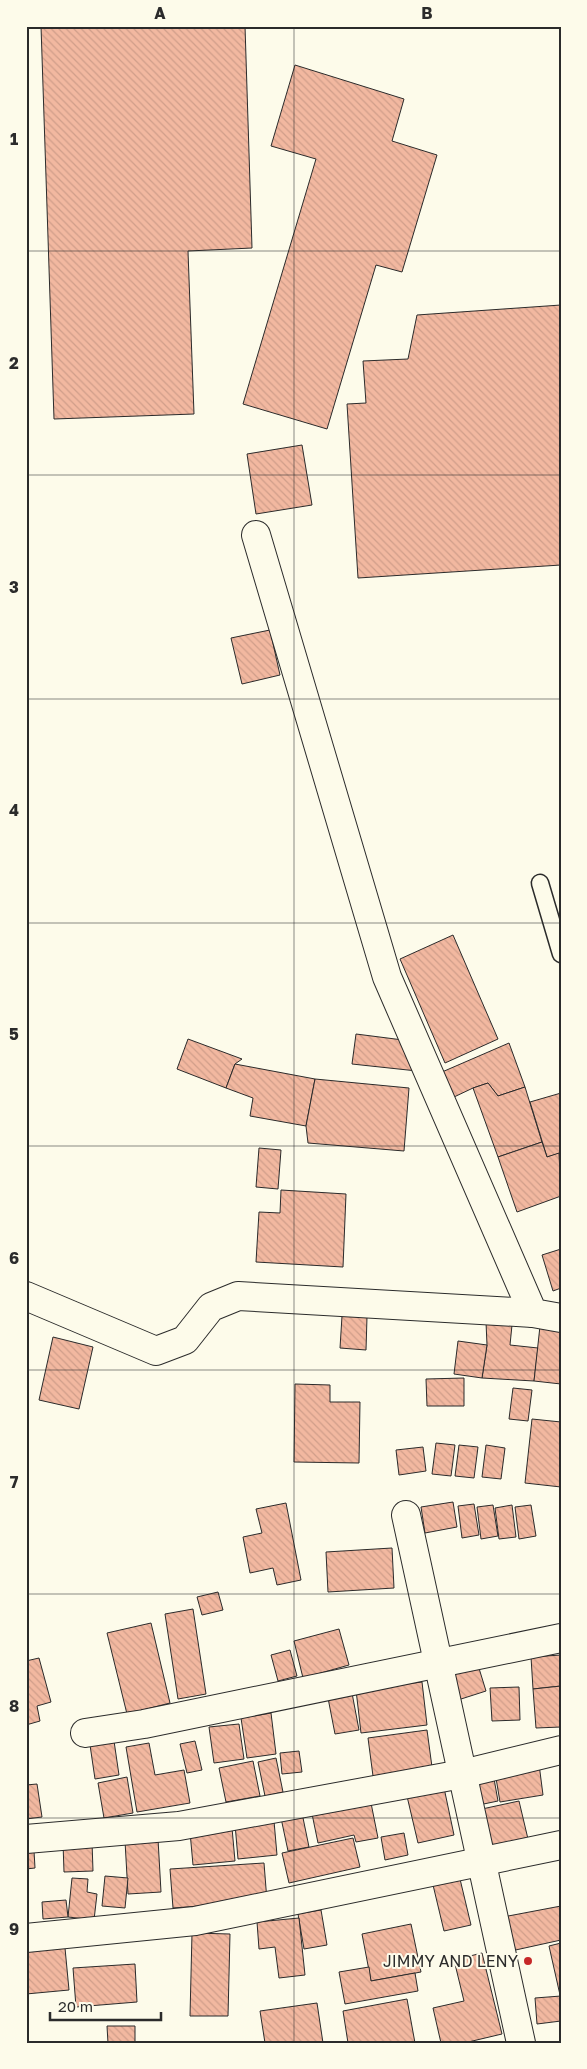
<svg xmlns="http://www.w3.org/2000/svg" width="587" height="2069" font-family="'Golos Text',sans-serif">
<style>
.building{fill:url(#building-back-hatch);stroke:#2b2b2b}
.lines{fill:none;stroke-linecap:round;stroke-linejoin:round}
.lane-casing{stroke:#2b2b2b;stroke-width:19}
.street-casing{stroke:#2b2b2b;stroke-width:30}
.lane{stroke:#fdfbea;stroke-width:16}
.street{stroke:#fdfbea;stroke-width:28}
.grid{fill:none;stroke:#2b2b2b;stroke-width:1;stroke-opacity:0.55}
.poi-dot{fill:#c62828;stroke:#fdfbea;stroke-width:2}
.labels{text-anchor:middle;stroke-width:4;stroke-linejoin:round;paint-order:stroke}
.poi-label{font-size:16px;fill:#2b2b2b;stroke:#fdfbea;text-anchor:end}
.neatline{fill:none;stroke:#2b2b2b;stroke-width:2}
.grid-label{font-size:16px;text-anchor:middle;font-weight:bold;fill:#2b2b2b}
</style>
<defs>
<pattern id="building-back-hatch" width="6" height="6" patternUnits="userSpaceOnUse" patternTransform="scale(1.25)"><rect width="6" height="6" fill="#f2b8a0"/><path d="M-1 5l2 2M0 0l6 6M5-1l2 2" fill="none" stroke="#d09e8a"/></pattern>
</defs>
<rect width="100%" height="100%" fill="#fdfbea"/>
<g class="building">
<path d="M41 26H245L252 248 188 251 194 414 54 419Z"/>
<path d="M295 65 404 99 392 141 437 155 402 272 376 265 327 429 243 404 316 159 271 146Z"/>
<path d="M561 305V565L358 578 347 404 366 403 363 361 408 359 417 315Z"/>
<path d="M302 445 312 505 256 514 247 454Z"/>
<path d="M270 630 280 675 242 684 231 638Z"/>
<path d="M453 935 498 1039 445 1063 400 959Z"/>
<path d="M356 1034 403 1040 417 1071 352 1064Z"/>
<path d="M188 1039 242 1059 235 1064 226 1088 177 1069Z"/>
<path d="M509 1043 525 1087 498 1096 488 1083 473 1088 454 1097 442 1072Z"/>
<path d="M235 1064 315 1079 306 1126 250 1116 253 1098 226 1088Z"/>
<path d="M315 1079 409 1088 404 1151 308 1143 306 1126Z"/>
<path d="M488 1083 498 1096 525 1087 542 1142 498 1157 473 1088Z"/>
<path d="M561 1093V1153L547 1157 530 1102Z"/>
<path d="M542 1142 547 1157 559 1153 561 1196 517 1212 498 1157Z"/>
<path d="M259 1148 281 1150 278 1189 256 1187Z"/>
<path d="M281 1190 346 1194 343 1267 256 1262 259 1212 280 1213Z"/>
<path d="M561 1249V1288L553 1291 542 1255Z"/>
<path d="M342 1316 367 1317 366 1350 340 1348Z"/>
<path d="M486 1322 512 1325 510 1345 538 1348 534 1381 482 1378 487 1345Z"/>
<path d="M540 1326 561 1327V1384L534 1381Z"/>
<path d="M53 1337 93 1347 79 1409 39 1400Z"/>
<path d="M458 1341 487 1345 482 1378 454 1374Z"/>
<path d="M464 1378V1406H427L426 1379Z"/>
<path d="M295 1384 330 1385V1402H360L359 1463 294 1462Z"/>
<path d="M513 1388 532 1390 528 1421 509 1419Z"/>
<path d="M532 1419 561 1422V1487L525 1483Z"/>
<path d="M436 1443 455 1445 451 1476 432 1474Z"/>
<path d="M459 1445 478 1447 474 1478 455 1476Z"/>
<path d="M486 1445 505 1448 501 1479 482 1477Z"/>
<path d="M423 1447 426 1471 399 1475 396 1450Z"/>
<path d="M453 1502 457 1527 425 1533 421 1507Z"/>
<path d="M286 1503 301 1580 277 1585 273 1568 250 1573 243 1537 262 1533 256 1509Z"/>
<path d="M474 1504 479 1535 462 1538 458 1506Z"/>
<path d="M493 1505 498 1536 481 1539 477 1507Z"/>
<path d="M512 1505 516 1537 499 1539 495 1508Z"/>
<path d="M531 1505 536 1536 519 1539 515 1507Z"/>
<path d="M392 1548 394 1588 328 1592 326 1552Z"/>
<path d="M218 1592 223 1610 202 1615 197 1597Z"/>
<path d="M193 1609 206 1694 178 1699 165 1614Z"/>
<path d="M151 1623 170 1703 127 1714 107 1633Z"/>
<path d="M339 1629 349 1665 303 1678 294 1641Z"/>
<path d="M290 1650 297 1676 278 1681 271 1655Z"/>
<path d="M561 1655V1686L533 1689 531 1657Z"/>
<path d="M39 1658 51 1702 37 1706 40 1721 26 1725V1661Z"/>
<path d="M478 1665 486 1691 458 1700 450 1673Z"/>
<path d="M422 1682 427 1725 361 1733 356 1690Z"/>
<path d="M561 1686V1727L536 1728 533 1689Z"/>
<path d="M519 1687 520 1720 492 1721 490 1688Z"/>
<path d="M352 1693 359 1730 335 1734 328 1698Z"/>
<path d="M271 1713 276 1754 247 1758 241 1718Z"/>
<path d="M239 1724 244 1759 214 1763 209 1727Z"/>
<path d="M427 1730 432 1767 373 1776 368 1738Z"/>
<path d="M114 1741 119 1775 95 1779 90 1745Z"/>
<path d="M195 1741 202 1770 187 1773 180 1744Z"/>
<path d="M149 1743 155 1775 184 1770 190 1803 137 1812 126 1747Z"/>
<path d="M299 1751 302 1772 282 1774 280 1753Z"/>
<path d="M276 1758 283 1792 265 1796 258 1762Z"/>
<path d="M253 1761 260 1796 226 1802 219 1768Z"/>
<path d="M539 1764 543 1795 500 1802 495 1772Z"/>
<path d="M493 1773 498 1801 474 1806 469 1777Z"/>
<path d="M127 1777 133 1813 104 1818 98 1783Z"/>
<path d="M443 1783 454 1835 418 1843 406 1792Z"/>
<path d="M37 1784 42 1817 26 1819V1785Z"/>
<path d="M370 1798 378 1838 356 1842 354 1835 318 1843 311 1809Z"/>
<path d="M519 1801 528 1839 491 1847 482 1809Z"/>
<path d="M302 1813 309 1847 288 1851 281 1818Z"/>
<path d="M274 1821 277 1855 238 1859 235 1824Z"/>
<path d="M232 1828 235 1861 193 1865 190 1832Z"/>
<path d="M404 1833 408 1855 385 1860 381 1837Z"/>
<path d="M353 1838 360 1867 289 1883 282 1853Z"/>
<path d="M158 1839 161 1892 128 1894 125 1841Z"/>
<path d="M92 1842 93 1871 64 1872 63 1843Z"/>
<path d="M26 1851H34L35 1868 26 1869Z"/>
<path d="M264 1863 267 1901 173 1908 170 1869Z"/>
<path d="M105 1876 128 1878 125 1908 102 1906Z"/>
<path d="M72 1878 88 1879 87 1892 97 1894 94 1920 68 1917Z"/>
<path d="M460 1879 471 1925 444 1931 433 1885Z"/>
<path d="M66 1900 68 1917 43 1919 42 1902Z"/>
<path d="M561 1906V1940L511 1951 503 1917Z"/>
<path d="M321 1910 327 1945 304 1949 298 1914Z"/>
<path d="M299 1918 305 1975 279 1978 275 1947 259 1949 257 1922Z"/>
<path d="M411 1924 421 1972 371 1981 362 1934Z"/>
<path d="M192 1933 230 1934 228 2016H190Z"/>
<path d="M561 1943V1995H560L549 1946Z"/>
<path d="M65 1948 69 1990 26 1994V1951Z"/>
<path d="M482 1953 502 2034 464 2043H441L433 2008 464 2001 454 1960Z"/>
<path d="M135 1964 137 2002 76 2007 73 1968Z"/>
<path d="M369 1967 371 1981 415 1973 418 1991 345 2004 339 1972Z"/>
<path d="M561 1996V2021L537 2024 535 1998Z"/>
<path d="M407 1999 415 2043H348L343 2011Z"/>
<path d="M317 2003 323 2043H265L260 2011Z"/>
<path d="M107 2026H135V2043H108Z"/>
</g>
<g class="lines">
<g class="lane-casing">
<path id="lane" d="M540 883 561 954"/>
</g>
<g class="street-casing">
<g id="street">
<path d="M256 535 387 977 533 1313 561 1318"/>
<path d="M26 1296 156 1351 185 1340 211 1307 238 1296 533 1313"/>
<path d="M406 1515 521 2043"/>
<path d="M85 1733 144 1724 561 1638"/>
<path d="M26 1839 179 1826 462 1774 561 1750"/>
<path d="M26 1938 195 1921 561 1845"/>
</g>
</g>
<use href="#lane" class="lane"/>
<use href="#street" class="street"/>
</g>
<path class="grid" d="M294 26V2043M26 251H561M26 475H561M26 699H561M26 923H561M26 1146H561M26 1370H561M26 1594H561M26 1818H561"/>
<circle class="poi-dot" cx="528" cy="1961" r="5"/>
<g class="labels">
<g class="poi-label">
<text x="518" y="1967">JIMMY AND LENY</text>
</g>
</g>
<rect width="587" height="2069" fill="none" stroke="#fdfbea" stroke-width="55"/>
<path d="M50 2012v8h111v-8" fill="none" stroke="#2b2b2b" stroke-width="2.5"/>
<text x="58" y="2012" font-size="15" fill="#2b2b2b" stroke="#fdfbea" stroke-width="4" paint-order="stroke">20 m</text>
<rect x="28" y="28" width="532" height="2014" class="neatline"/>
<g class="grid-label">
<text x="160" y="19">A</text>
<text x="427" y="19">B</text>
<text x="14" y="145">1</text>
<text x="14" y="369">2</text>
<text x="14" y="593">3</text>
<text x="14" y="816">4</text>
<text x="14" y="1040">5</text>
<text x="14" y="1264">6</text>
<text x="14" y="1488">7</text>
<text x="14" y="1712">8</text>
<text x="14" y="1935">9</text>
</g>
</svg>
